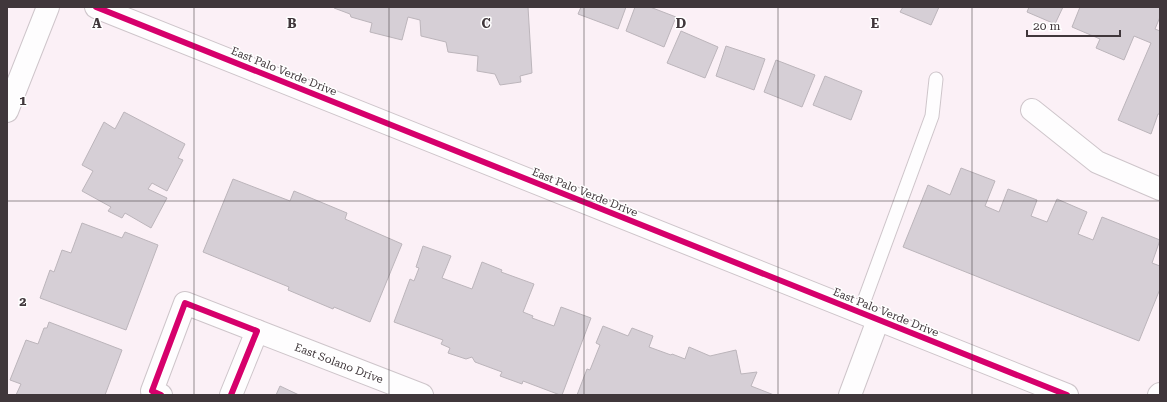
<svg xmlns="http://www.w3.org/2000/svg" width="1167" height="402" font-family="'Roboto Serif',serif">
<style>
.building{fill:#d6cfd6;stroke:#bcb5bb}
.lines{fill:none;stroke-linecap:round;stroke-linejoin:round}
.lane-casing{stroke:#cec5ca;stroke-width:15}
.street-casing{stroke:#cec5ca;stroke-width:24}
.primary-casing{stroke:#cec5ca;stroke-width:24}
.lane{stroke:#fefdfe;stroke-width:13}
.street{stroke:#fefdfe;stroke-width:22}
.primary{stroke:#fefdfe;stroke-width:22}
.cycleway-casing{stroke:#fff;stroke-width:8}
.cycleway{stroke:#d6006c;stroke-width:6}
.grid{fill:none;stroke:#40373b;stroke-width:1;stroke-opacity:0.55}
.labels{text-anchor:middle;stroke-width:3;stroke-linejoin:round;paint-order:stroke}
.street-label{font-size:11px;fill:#40373b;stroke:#fff}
.grid-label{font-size:13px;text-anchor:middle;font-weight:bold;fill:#40373b;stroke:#fff;stroke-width:3;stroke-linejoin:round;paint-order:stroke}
</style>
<rect width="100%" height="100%" fill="#fbf0f6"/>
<g class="building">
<path d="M334 7H528L532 73 520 76 521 82 500 85 495 74 477 71 478 56 448 52 446 42 421 36 420 20 408 17 402 40 370 32 372 23 351 17 350 14 334 8Z"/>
<path d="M581 7H626L618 29 578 14Z"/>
<path d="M635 7H650L676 17 664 47 626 31Z"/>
<path d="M903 7H939L931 25 900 12Z"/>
<path d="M1029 7H1063L1055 24 1027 12Z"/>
<path d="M1080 7H1160V17L1155 29 1160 31V114H1158L1151 134 1118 120 1151 43 1134 36 1124 60 1096 48 1100 39 1072 27Z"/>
<path d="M681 31 718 47 705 78 667 63Z"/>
<path d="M726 46 765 59 754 90 716 76Z"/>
<path d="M776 60 815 75 802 107 764 92Z"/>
<path d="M825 76 862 91 851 120 813 105Z"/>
<path d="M124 112 185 144 178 158 183 160 167 191 152 183 148 189 167 198 151 228 125 213 122 218 108 211 111 207 82 191 93 171 82 165 104 122 115 129Z"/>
<path d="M961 168 995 181 985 206 999 212 1008 189 1037 200 1031 216 1047 222 1057 199 1087 212 1078 234 1093 240 1102 217 1160 240 1152 263 1160 266V289L1139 341 903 247 928 185 950 195Z"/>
<path d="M233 179 290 201 294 191 347 213 345 219 402 244 370 322 334 307 333 309 288 290 289 287 203 252Z"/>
<path d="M82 223 122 238 125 232 158 245 126 330 40 298 50 270 54 272 62 250 71 253Z"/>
<path d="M423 246 451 256 442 278 472 289 482 262 502 270 501 272 534 284 523 312 533 316 532 318 554 326 561 307 591 318 562 395H560L523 381 522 384 500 376 502 372 475 362 472 357 466 359 448 353 450 348 441 344 443 340 394 322 410 279 414 281 419 268 416 267Z"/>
<path d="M49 322 122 350 105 395H16L21 384 10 380 26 340 38 344 44 328H47Z"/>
<path d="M603 326 628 336 632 328 653 336 649 347 671 355 672 354 685 359 689 347 710 356 736 350 741 374 757 372 751 386 774 395H577L587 369 590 370 600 345 596 343Z"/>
<path d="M280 386 299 395H276Z"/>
</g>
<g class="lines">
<g class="lane-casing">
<path id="lane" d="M860 312 932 116 936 79"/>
</g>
<g class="street-casing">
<g id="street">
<path d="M96 7 1067 395"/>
<path d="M1032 110 1097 162 1160 189"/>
<path d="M257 331 422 395"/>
<path d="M161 395 152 391 185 303 257 331 231 395"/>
<path d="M850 395 878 320"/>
<path d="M1159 395 1160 394"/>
</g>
</g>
<g class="primary-casing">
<path id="primary" d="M7 111 48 7"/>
</g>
<use href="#lane" class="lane"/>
<use href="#street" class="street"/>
<use href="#primary" class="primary"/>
<g class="cycleway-casing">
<g id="cycleway">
<path d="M96 7 1067 395"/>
<path d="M161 395 152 391 185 303 257 331 231 395"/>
</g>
</g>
<use href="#cycleway" class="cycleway"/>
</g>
<path class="grid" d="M194 7V395M389 7V395M584 7V395M778 7V395M972 7V395M7 201H1160"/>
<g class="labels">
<g class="street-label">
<text transform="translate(284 71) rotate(22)" y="4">East Palo Verde Drive</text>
<text transform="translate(585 192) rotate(22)" y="4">East Palo Verde Drive</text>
<text transform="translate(886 312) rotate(22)" y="4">East Palo Verde Drive</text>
<text transform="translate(339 363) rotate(21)" y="4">East Solano Drive</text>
</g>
</g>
<g class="grid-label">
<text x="97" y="28">A</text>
<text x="292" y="28">B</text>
<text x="486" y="28">C</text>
<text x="681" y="28">D</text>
<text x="875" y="28">E</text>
<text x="23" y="105">1</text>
<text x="23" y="306">2</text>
</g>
<rect width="1167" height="402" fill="none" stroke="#40373b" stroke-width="16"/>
<path d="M1027 30v6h93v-6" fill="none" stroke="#40373b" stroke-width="2"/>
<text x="1033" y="30" font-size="12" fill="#40373b" stroke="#ffffff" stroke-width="3" paint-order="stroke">20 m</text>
</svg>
